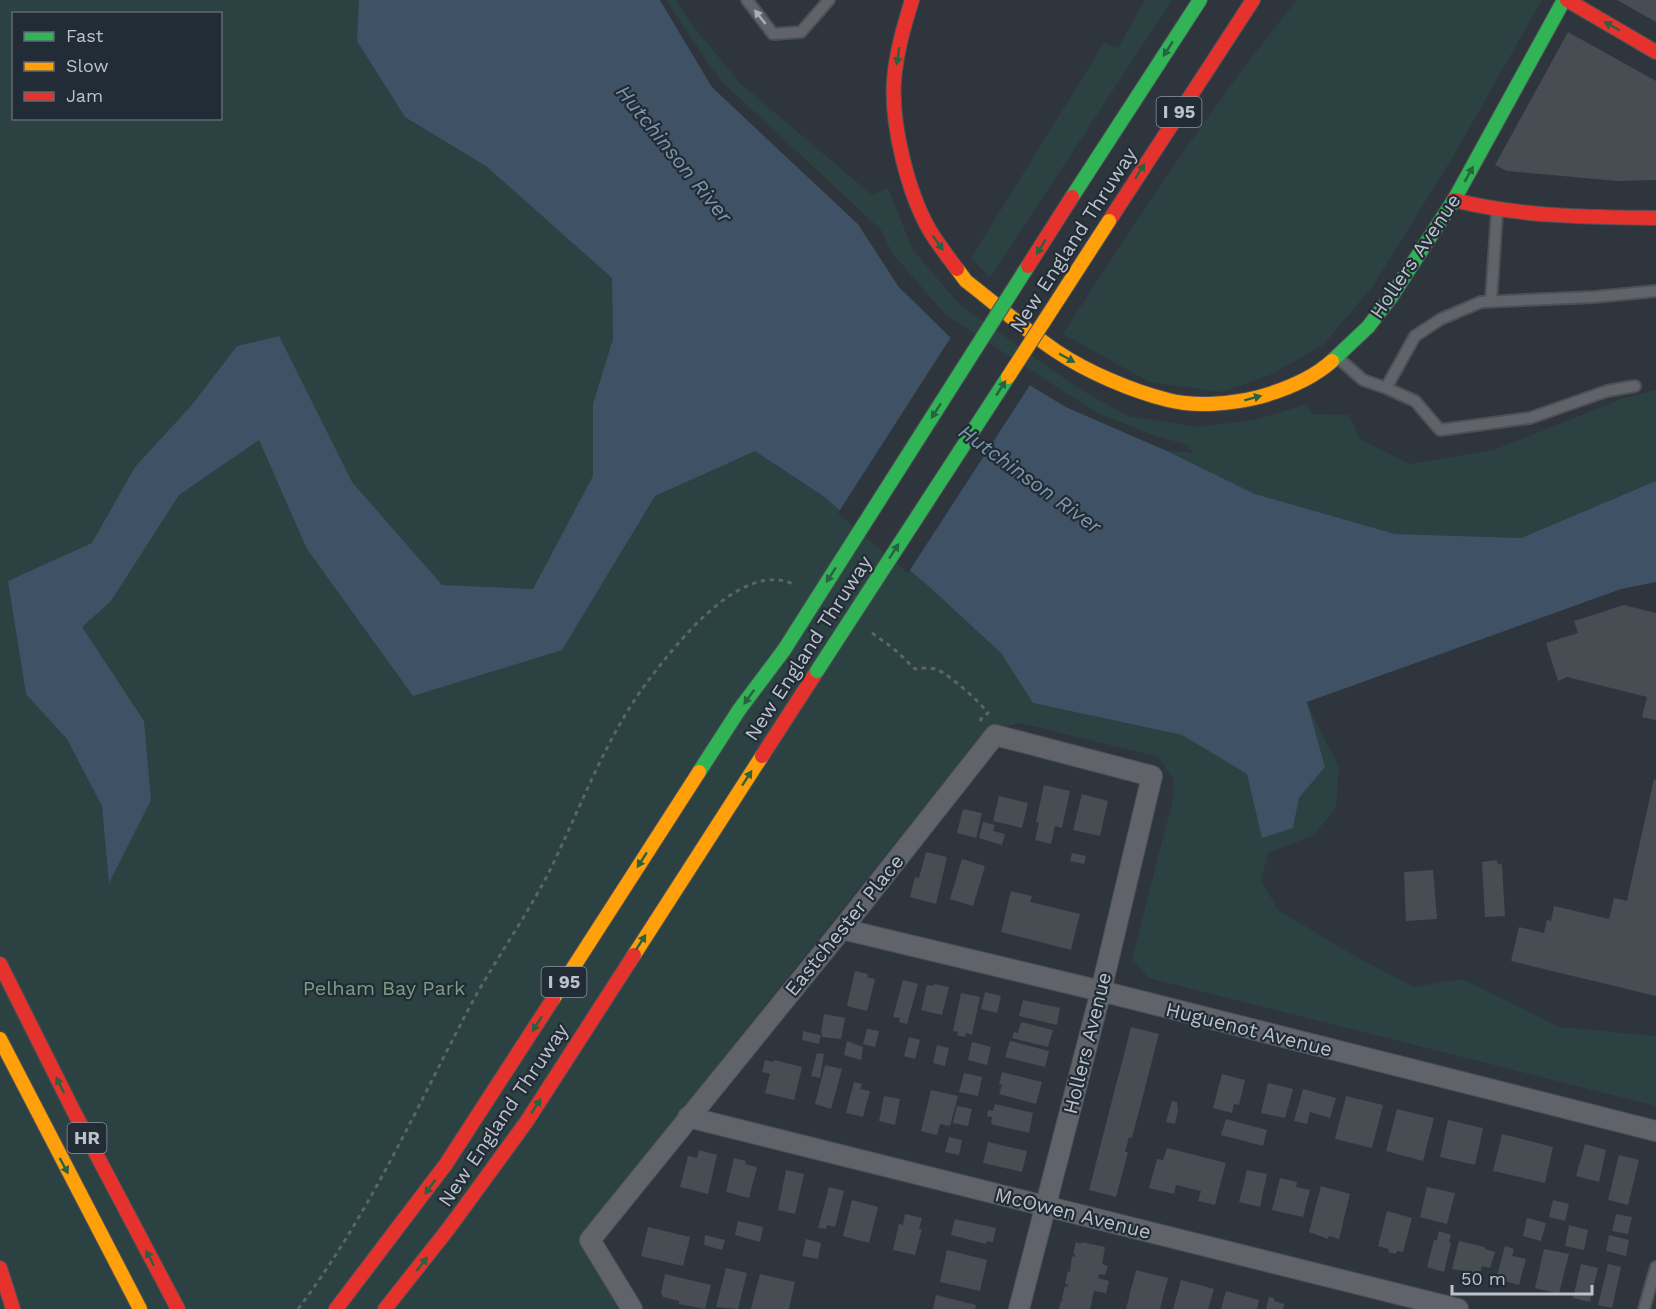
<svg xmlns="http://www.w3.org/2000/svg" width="1656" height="1309" font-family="'Work Sans',sans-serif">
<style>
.green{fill:#2c4142;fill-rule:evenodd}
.water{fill:#3f5164}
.pier{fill:#2f353c}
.building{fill:#484d53}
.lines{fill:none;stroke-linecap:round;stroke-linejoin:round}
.lane-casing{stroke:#4d5156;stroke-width:14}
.street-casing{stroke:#4d5156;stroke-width:22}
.fast-casing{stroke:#4d5156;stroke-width:16}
.slow-casing{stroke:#4d5156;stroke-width:16}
.jam-casing{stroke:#4d5156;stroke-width:16}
.path{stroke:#5d6367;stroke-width:3;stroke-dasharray:4.5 4.5;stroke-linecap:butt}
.lane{stroke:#60646a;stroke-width:10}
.street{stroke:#60646a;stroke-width:20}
.fast{stroke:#30b455;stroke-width:14}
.slow{stroke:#ff9f0a;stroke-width:14}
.jam{stroke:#e5322d;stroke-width:14}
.fast-bridge-casing{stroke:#4c5157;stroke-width:16;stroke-linecap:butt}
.slow-bridge-casing{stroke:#4c5157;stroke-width:16;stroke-linecap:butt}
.jam-bridge-casing{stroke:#4c5157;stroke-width:16;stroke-linecap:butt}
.fast-bridge{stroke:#30b455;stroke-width:14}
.slow-bridge{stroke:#ff9f0a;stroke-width:14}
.jam-bridge{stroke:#e5322d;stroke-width:14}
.oneway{fill:#a9afb8}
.oneway2{fill:#286242}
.labels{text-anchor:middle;stroke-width:4.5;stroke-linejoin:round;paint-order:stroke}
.shield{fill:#222c36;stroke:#8d959e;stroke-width:1.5}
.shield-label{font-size:18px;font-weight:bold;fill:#bbc2cb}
.street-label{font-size:20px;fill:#bbc2cb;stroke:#222c36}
.park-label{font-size:20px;fill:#7b9e81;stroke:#222c36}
.water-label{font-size:21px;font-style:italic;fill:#7e94aa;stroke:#222c36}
</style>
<rect width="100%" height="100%" fill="#2f353c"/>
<g class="green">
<path d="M0 0H457L755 451 823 496 926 584 1001 653 1033 703 1182 735 1247 774 1293 828 1299 798 1325 767 1306 702 1339 767 1336 807 1314 835 1268 853 1261 880 1278 910 1353 955 1414 987 1462 979 1560 1027 1656 1036V1106L1149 978 1132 959 1174 795 1173 779 1158 757 1020 723 983 733 585 1231 624 1309H0ZM14 14H220V118H14Z"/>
<path d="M666 0H676L693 26 740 83 872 195 888 188 913 250 961 306 1081 390 1128 416 1197 427 1255 420 1307 404 1312 414 1349 415 1360 439 1410 464 1494 450 1627 397 1656 390V481L1521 538 1395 534 1255 494 1165 450 1193 453 1187 445 1156 436 1097 413 946 315 892 253 881 230 719 79Z"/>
<path d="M1145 0H1172L990 278 971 258 1104 43 1118 48Z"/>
<path d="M1297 0H1542L1454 155 1373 286 1324 344 1273 374 1221 392 1149 382 1063 334C1136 220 1211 105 1297 0Z"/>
</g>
<path class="water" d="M359 0H660L712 87 858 224 899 287 949 336 1066 407 1165 450 1255 494 1395 534 1521 538 1656 481V582L1621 589 1307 702 1325 767 1299 798 1293 828 1262 838 1247 774 1182 735 1033 703 1001 653 926 584 823 496 755 451 655 496 562 650 413 696 307 549 259 440 179 495 111 601 82 627 144 721 151 800 109 883 102 806 67 739 26 694 8 581 92 543 135 467 191 406 237 346 279 336 352 482 442 585 533 589 593 476V404L613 339 612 278 486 166 405 117 357 41Z"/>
<path class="pier" d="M660 0H664L714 85 860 222 902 285 950 333 1068 404 1174 452 1165 450 1066 407 1030 385 908 573 838 513 951 337 899 287 858 224 712 87Z"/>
<g class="building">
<path d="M1617 0H1656V22Z"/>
<path d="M1568 32 1656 81V180L1617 181 1507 171 1495 165Z"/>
<path d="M1624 605 1656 613V720L1642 717 1647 697 1567 677 1558 681 1546 643 1578 633 1574 621Z"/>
<path d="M1654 779 1656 780V996L1511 961 1519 927 1544 933 1547 920 1551 921 1554 906 1609 919 1614 898 1627 901Z"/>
<path d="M1044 785 1070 791 1062 828 1055 826 1051 844 1035 840 1039 823 1036 822Z"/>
<path d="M1082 794 1108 801 1100 836 1073 830Z"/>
<path d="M999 796 1028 803 1022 828 993 821Z"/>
<path d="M963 809 982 813 976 838 957 833Z"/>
<path d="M983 822 995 825 993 831 1005 834 1002 845 979 838Z"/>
<path d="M926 852 947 857 936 904 910 897 915 877 919 878Z"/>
<path d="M1072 853 1086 856 1084 864 1070 861Z"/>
<path d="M962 859 985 866 973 906 950 899Z"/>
<path d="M1497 860V863L1502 865 1505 916 1485 917 1482 862Z"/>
<path d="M1433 870 1437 919 1406 921 1404 872Z"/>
<path d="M1011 891 1032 896 1030 902 1080 914 1071 950 1001 932Z"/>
<path d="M855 971 868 974 867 977 875 979 867 1011 847 1006Z"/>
<path d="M903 980 918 984 907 1024 899 1022 900 1018 893 1017Z"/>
<path d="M934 984 949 987 942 1015 921 1010 927 985 934 986Z"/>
<path d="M985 992 1001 996 997 1013 981 1009Z"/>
<path d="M961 993 980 997 972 1035 966 1033 965 1037 957 1035 958 1032 953 1031Z"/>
<path d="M1023 1000 1060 1008 1057 1025 1019 1016Z"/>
<path d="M824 1014 845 1018 841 1039 822 1037V1033H821Z"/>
<path d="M1021 1022 1053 1030 1048 1047 1012 1038 1014 1032 1018 1033Z"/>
<path d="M1131 1027 1159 1034 1132 1138 1129 1137 1125 1152H1128L1116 1197 1089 1190Z"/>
<path d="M867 1029 879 1031 875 1047 863 1044Z"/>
<path d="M803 1031 821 1035 819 1044 802 1040Z"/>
<path d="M909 1037 920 1040 915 1059 904 1056Z"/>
<path d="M847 1041 863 1047 861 1060 844 1055Z"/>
<path d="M1010 1041 1049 1051 1045 1067 1005 1057Z"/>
<path d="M972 1042 991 1047 987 1065 968 1060Z"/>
<path d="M937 1045 949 1048 945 1066 933 1063Z"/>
<path d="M817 1053 824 1054 820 1078 811 1076Z"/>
<path d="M765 1060 773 1062 774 1060 802 1067 794 1100 765 1093 770 1074 762 1072Z"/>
<path d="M825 1065 842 1069 831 1109 815 1104Z"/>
<path d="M1002 1072 1042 1082 1036 1104 999 1094 1002 1085 999 1084Z"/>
<path d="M964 1073 982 1077 978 1096 959 1092Z"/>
<path d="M1222 1074 1245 1080 1239 1105 1234 1104 1232 1113 1213 1108Z"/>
<path d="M854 1082 862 1084 860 1089 870 1091 863 1117 846 1113Z"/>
<path d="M1268 1083 1293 1089 1285 1118 1261 1113Z"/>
<path d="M1303 1089 1336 1098 1330 1118 1310 1112 1307 1124 1294 1121Z"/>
<path d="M931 1090 958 1096 950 1126 940 1124 937 1135 921 1131Z"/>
<path d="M884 1096 900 1099 895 1125 879 1121Z"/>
<path d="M1346 1096 1383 1105 1372 1148 1335 1139Z"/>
<path d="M1172 1101 1177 1102 1178 1111 1175 1124 1166 1122Z"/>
<path d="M995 1104 1033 1113 1029 1133 991 1124 992 1117 987 1116 988 1110 993 1111Z"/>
<path d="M957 1106 972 1109 968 1126 953 1123Z"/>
<path d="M1397 1109 1434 1118 1423 1161 1386 1151Z"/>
<path d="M1226 1119 1267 1130 1263 1146 1221 1135Z"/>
<path d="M1448 1120 1483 1128 1475 1165 1440 1157Z"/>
<path d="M1502 1134 1553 1147 1545 1183 1493 1171Z"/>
<path d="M949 1137 962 1140 959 1155 945 1152Z"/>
<path d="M988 1142 1027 1151 1022 1172 983 1163Z"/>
<path d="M1585 1144 1606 1150 1599 1182 1576 1176Z"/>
<path d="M1167 1148 1226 1163 1215 1205 1198 1201 1201 1191 1176 1185 1174 1194 1149 1188 1157 1159 1163 1160Z"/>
<path d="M699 1150 717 1155 708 1194 680 1187 688 1156 697 1158Z"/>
<path d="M1619 1155 1639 1160 1628 1205 1608 1200Z"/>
<path d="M734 1158 746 1161 745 1164 757 1167 749 1198 726 1192Z"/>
<path d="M786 1170 804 1174 795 1214 778 1210Z"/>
<path d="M1247 1170 1267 1174 1260 1207 1239 1202Z"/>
<path d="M1280 1178 1297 1182 1296 1187 1310 1190 1303 1217 1272 1210Z"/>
<path d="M1321 1186 1350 1194 1339 1239 1329 1236 1328 1239 1309 1232Z"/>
<path d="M829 1187 844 1191 835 1227 827 1225 826 1229 818 1228Z"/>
<path d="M1427 1187 1455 1193 1447 1224 1420 1217Z"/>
<path d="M852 1200 878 1207 869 1243 843 1236Z"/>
<path d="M1553 1200 1569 1204 1565 1221 1549 1217Z"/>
<path d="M1387 1211 1412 1218 1403 1252 1397 1251 1396 1254 1388 1252 1389 1249 1378 1246Z"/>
<path d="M905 1214 922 1218 919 1229H922L915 1255 893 1250 899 1224 903 1225Z"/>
<path d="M1616 1214 1632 1217 1628 1234 1612 1231Z"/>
<path d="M1527 1218 1546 1223 1541 1241 1523 1236Z"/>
<path d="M955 1219 996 1228 993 1242 987 1241 986 1244 951 1235Z"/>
<path d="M738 1221 763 1227 760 1242 735 1235Z"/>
<path d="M1569 1225 1588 1230 1584 1250 1565 1246Z"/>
<path d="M648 1227 690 1237 683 1266 641 1256Z"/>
<path d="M1439 1231 1451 1235 1449 1242 1451 1243 1444 1272 1427 1267 1434 1240H1437Z"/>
<path d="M705 1235 725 1240 722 1250 704 1245Z"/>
<path d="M1609 1235 1629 1240 1626 1256 1606 1251Z"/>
<path d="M806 1239 821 1243 818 1259 802 1256Z"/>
<path d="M1459 1241 1485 1247V1249L1495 1252 1490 1268 1482 1266 1480 1274 1452 1269Z"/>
<path d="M1076 1242 1081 1244V1242L1105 1247 1102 1264 1108 1266 1105 1275 1099 1274 1098 1278 1109 1281 1106 1293 1094 1291 1090 1309H1059L1061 1301 1063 1300 1062 1298 1065 1286 1068 1287V1284H1065L1068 1271 1070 1272 1072 1256 1075 1257V1254H1073Z"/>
<path d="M1505 1246 1514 1249 1512 1256 1526 1259 1519 1285 1496 1279Z"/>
<path d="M1544 1249 1569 1254 1559 1294 1535 1288Z"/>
<path d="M947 1250 987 1260 980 1291 940 1282Z"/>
<path d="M1581 1264 1598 1268 1590 1302 1573 1298Z"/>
<path d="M1608 1264 1621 1267 1612 1308 1598 1305Z"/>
<path d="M726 1268 747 1273 738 1309 716 1307Z"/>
<path d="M1136 1270 1168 1278 1160 1309H1126Z"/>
<path d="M665 1274 711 1285 705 1309 679 1304V1301L663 1297 661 1293Z"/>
<path d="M760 1274 795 1282 789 1309H751Z"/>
<path d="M1181 1280 1214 1289 1208 1309H1173Z"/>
<path d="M1226 1291 1259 1300 1257 1309H1221Z"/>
<path d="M936 1295 976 1305 975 1309H933Z"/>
<path d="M1269 1297 1274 1298V1301L1284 1304 1283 1309H1266Z"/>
</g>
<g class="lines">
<g class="lane-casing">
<g id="lane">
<path d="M747 0 773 34 801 32 829 0"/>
<path d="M1491 301 1497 212"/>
<path d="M1337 357 1363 380 1386 388 1415 401 1440 430 1530 418 1607 391 1635 386"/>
<path d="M1386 388 1415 336 1441 319 1481 302 1594 297 1656 291"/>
<path d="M1644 1309 1656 1267"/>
</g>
</g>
<g class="street-casing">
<g id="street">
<path d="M842 929 1101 991 1656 1131"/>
<path d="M688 1117 1458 1309"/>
<path d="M632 1309 590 1240 842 929 995 735 1152 776 1101 991 1019 1309"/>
</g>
</g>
<g class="fast-casing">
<g id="fast">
<path d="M1072 197 1200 0"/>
<path d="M1332 361 1368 327 1391 297 1454 200 1564 0"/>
<path d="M699 772 739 710 784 650"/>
</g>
</g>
<g class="slow-casing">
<g id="slow">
<path d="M957 269 966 281C996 304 1025 330 1056 351 1087 372 1132 391 1168 400 1195 407 1232 404 1259 397 1284 390 1312 379 1332 361"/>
<path d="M634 955 762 756"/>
<path d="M553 999 699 772"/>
<path d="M0 1039 140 1309"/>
</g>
</g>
<g class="jam-casing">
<g id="jam">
<path d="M912 0C904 26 896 53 894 81 891 125 908 193 930 231 938 244 948 257 957 269"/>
<path d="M1567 0 1656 52"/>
<path d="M1454 200C1520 217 1588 217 1656 218"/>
<path d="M1109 221 1253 0"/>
<path d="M762 756 817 671"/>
<path d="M0 964 74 1112 178 1309"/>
<path d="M0 1268 13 1309"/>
<path d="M336 1309 446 1164 553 999"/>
<path d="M385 1309 449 1228 527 1121 634 955"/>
</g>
</g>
<g class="path">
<path d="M872 633 893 648 915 669C922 668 932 667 938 670 951 676 980 702 988 713L981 719 980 723"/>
<path d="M298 1309C367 1218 414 1113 467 1012 493 962 527 917 552 866 583 802 607 734 651 677 678 642 743 558 795 585"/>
</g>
<use href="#lane" class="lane"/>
<use href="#street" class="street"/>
<use href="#fast" class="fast"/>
<use href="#slow" class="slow"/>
<use href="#jam" class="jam"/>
<g class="fast-bridge-casing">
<g id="fast-bridge">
<path d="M784 650 1028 266"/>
<path d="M817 671 1008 377"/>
</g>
</g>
<g class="slow-bridge-casing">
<path id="slow-bridge" d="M1008 377 1109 221"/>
</g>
<g class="jam-bridge-casing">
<path id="jam-bridge" d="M1028 266 1072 197"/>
</g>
<use href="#fast-bridge" class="fast-bridge"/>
<use href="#slow-bridge" class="slow-bridge"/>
<use href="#jam-bridge" class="jam-bridge"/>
</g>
<defs><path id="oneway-solid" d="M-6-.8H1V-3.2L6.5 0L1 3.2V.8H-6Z" transform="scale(1.5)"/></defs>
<use class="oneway" href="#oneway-solid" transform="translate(760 17) rotate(-128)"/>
<g class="oneway2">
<use href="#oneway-solid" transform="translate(1612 26) rotate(-150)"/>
<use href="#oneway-solid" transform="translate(1168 49) rotate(123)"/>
<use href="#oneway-solid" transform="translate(898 56) rotate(98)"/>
<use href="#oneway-solid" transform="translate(1140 171) rotate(-58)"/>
<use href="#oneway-solid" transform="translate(1469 174) rotate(-61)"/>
<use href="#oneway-solid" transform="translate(938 243) rotate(54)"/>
<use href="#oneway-solid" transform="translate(1041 247) rotate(122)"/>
<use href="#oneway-solid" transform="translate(1067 358) rotate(29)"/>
<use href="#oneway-solid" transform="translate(1001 388) rotate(-57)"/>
<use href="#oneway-solid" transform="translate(1253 398) rotate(-15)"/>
<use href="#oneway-solid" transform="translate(936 411) rotate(123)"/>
<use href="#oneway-solid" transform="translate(894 551) rotate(-57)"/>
<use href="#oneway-solid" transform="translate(831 575) rotate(123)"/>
<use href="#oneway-solid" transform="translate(749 697) rotate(126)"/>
<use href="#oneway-solid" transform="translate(747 778) rotate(-57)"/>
<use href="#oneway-solid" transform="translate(642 860) rotate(123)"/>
<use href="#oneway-solid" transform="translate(641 942) rotate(-57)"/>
<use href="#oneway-solid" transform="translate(537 1024) rotate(123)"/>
<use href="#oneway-solid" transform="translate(60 1085) rotate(-117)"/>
<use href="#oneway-solid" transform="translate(536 1106) rotate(-57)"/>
<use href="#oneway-solid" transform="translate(64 1166) rotate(62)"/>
<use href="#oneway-solid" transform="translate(430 1187) rotate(126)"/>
<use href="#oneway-solid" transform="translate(150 1258) rotate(-118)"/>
<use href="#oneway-solid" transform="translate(422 1264) rotate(-52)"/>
</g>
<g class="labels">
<g class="shield">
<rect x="1156.5" y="97" width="45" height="30" rx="4.5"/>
<rect x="541.5" y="967" width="45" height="30" rx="4.5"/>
<rect x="67.5" y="1123" width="39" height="30" rx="4.5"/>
</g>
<g class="shield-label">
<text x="1179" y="118">I 95</text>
<text x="564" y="988">I 95</text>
<text x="87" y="1144">HR</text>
</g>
<g class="street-label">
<text transform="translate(1073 240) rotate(-57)" y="7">New England Thruway</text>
<text transform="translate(1415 256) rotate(-56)" y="7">Hollers Avenue</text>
<text transform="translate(808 648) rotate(-57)" y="7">New England Thruway</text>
<text transform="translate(844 925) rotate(-51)" y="7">Eastchester Place</text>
<text transform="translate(1249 1029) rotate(14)" y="7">Huguenot Avenue</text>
<text transform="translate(1087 1043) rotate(-76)" y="7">Hollers Avenue</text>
<text transform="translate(503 1115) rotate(-56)" y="7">New England Thruway</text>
<text transform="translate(1073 1213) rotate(14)" y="7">McOwen Avenue</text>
</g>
<g class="park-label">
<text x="384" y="995">Pelham Bay Park</text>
</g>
<g class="water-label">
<text transform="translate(674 154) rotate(51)" y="7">Hutchinson River</text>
<text transform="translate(1030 479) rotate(36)" y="7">Hutchinson River</text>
</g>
</g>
<rect x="12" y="12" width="210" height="108" fill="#222c36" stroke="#5f6872" stroke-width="1.5"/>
<rect x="24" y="32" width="30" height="9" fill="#30b455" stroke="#5f6872" stroke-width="1.5"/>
<text x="66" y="42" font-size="18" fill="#bbc2cb">Fast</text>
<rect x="24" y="62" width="30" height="9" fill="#ff9f0a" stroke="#5f6872" stroke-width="1.5"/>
<text x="66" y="72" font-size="18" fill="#bbc2cb">Slow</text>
<rect x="24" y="92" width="30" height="9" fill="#e5322d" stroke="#5f6872" stroke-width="1.5"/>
<text x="66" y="102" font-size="18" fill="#bbc2cb">Jam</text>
<path d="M1452 1285v9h140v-9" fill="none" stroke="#bbc2cb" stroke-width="3"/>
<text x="1461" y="1285" font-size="18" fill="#bbc2cb" stroke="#222c36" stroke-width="4.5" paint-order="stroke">50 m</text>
</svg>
